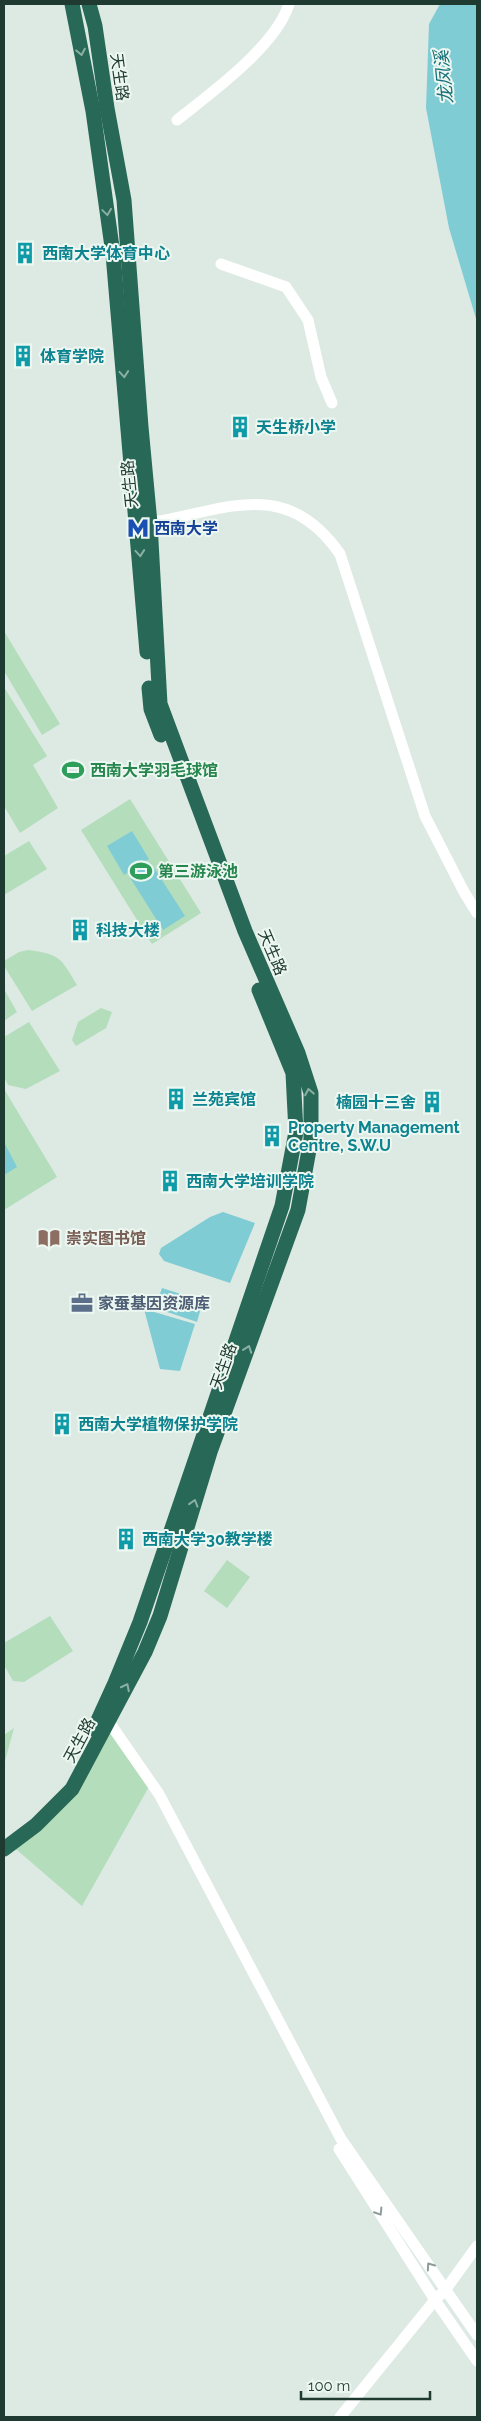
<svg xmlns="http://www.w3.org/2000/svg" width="481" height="2421" font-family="Raleway,'Noto Sans SC',sans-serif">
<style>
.green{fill:#b4ddbc}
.water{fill:#80ccd4}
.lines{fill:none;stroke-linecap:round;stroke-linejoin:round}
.minor{stroke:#fff;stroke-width:11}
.highway{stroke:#286856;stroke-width:15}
.oneway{stroke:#8ab0a4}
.oneway2{stroke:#8e9c98}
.labels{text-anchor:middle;stroke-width:4;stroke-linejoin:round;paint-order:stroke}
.street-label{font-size:16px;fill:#1e3a31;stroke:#edf7f1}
.culture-label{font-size:16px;font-weight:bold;fill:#0d838f;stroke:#edf7f1;text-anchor:start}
.transit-label{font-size:16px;font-weight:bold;fill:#164399;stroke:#edf7f1;text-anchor:start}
.leisure-label{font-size:16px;font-weight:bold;fill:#27864d;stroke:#edf7f1;text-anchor:start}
.education-label{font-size:16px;font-weight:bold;fill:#785e54;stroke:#edf7f1;text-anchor:start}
.service-label{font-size:16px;font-weight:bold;fill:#4e5e75;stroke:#edf7f1;text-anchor:start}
.water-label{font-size:18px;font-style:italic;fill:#156f79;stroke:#edf7f1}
</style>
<rect width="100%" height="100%" fill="#ddeae3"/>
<g class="green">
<path d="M4 631 60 724 42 735 4 671Z"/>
<path d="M4 687 47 756 33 765 58 808 20 833 4 806Z"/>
<path d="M130 799 201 913 152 944 81 830Z"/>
<path d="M29 841 47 869 4 895V856Z"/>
<path d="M28 950C60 954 61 958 77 985L32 1011 4 966V961L19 952Z"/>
<path d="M4 989 17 1012 4 1021Z"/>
<path d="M101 1008 112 1012 106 1028 76 1046 72 1040 78 1022Z"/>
<path d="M29 1022 60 1071 26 1089 8 1085 4 1077V1037Z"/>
<path d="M4 1089 57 1177 4 1210Z"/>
<path d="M227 1560 250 1577 227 1608 204 1591Z"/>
<path d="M50 1616 73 1651 24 1682 13 1681 4 1665V1643Z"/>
<path d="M109 1722 151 1783 82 1906 10 1844 57 1807Z"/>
<path d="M14 1728 4 1765V1766V1735Z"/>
</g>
<g class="water">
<path d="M440 4H477V322L449 228 426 108 429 24Z"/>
<path d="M132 831 149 859 124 875 107 846Z"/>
<path d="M151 863 185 916 163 930 129 876Z"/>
<path d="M4 1142 17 1167 4 1175Z"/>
<path d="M223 1212 255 1223 230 1283 164 1261 159 1254 161 1248 210 1217Z"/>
<path d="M162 1288 203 1301 197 1322 155 1308Z"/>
<path d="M144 1309 195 1324 180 1371 160 1369Z"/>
</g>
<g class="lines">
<g class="minor">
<path d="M177 120C211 93 276 46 289 4"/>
<path d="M221 264 286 287 308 320 321 377 332 403"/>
<path d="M143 524C221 513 284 473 340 554L425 816 464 892 477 913"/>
<path d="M109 1722 159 1794 341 2139 477 2335"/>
<path d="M339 2149 435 2300 477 2361"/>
<path d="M340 2417 435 2300 446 2289 477 2246"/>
</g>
<g class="highway">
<path d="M72 4 93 111 113 254 147 652"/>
<path d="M149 688 151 709 161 735"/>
<path d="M94 1729 115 1683 140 1622 282 1206 296 1132 293 1073 259 990"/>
<path d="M4 1849 36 1825 72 1789 145 1652 160 1616 210 1452 298 1210 311 1139V1093L298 1053 245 931 160 704 150 523 141 427 124 200 107 108 95 26 89 4"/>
</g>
</g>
<defs><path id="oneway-chevron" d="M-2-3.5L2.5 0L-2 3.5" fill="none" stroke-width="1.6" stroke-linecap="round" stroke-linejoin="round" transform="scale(1.25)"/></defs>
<g class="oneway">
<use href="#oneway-chevron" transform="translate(81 52) rotate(79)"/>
<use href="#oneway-chevron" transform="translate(107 212) rotate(82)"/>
<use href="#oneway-chevron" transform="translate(124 374) rotate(85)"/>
<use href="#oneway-chevron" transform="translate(140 553) rotate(85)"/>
<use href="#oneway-chevron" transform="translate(309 1092) rotate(-101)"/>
<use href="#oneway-chevron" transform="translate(248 1349) rotate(-70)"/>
<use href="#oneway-chevron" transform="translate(194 1503) rotate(-73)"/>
<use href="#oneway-chevron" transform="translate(126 1687) rotate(-63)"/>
</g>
<g class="oneway2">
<use href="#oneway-chevron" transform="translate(379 2212) rotate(58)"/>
<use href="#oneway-chevron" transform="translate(430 2266) rotate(-125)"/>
</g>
<defs>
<g id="building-bare" transform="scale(1.725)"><path d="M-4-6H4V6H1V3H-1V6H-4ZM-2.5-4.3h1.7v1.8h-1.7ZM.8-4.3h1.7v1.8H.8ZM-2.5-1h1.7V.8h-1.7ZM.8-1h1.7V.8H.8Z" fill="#0f9aa8" stroke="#edf7f1" stroke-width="2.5" paint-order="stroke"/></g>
<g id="metro-bare" transform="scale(1.725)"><path d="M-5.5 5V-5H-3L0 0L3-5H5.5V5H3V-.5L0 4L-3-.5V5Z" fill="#1a4fb4" stroke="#edf7f1" stroke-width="2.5" paint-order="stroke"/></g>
<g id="stadium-bare" transform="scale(1.725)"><path d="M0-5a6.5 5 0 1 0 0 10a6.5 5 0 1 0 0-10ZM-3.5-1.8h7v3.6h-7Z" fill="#2e9e5b" stroke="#edf7f1" stroke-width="2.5" paint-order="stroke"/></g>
<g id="library-bare" transform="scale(1.725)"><path d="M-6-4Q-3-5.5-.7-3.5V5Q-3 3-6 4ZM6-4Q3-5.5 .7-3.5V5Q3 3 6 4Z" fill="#8d6e63" stroke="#edf7f1" stroke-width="2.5" paint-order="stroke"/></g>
<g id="office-bare" transform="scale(1.725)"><path d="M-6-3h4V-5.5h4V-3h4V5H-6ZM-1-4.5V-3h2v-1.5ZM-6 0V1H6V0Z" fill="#5c6f8a" stroke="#edf7f1" stroke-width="2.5" paint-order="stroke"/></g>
</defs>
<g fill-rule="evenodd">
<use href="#building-bare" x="25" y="253"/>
<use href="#building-bare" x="23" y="356"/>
<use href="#building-bare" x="240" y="427"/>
<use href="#metro-bare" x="138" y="528"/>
<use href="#stadium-bare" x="73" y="770"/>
<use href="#stadium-bare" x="141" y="871"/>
<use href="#building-bare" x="80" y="930"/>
<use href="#building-bare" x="176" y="1099"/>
<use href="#building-bare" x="432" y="1102"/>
<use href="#building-bare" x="272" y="1136"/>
<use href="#building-bare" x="170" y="1181"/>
<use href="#library-bare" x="49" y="1238"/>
<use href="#office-bare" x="82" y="1303"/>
<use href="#building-bare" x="62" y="1424"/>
<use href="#building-bare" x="126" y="1539"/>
</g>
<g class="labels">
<g class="street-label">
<text transform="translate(120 77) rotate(82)" y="6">天生路</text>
<text transform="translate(129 484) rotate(-96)" y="6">天生路</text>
<text transform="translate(273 952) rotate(67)" y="6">天生路</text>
<text transform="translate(223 1366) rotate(-70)" y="6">天生路</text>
<text transform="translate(79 1740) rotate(-62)" y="6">天生路</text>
</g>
<g class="culture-label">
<text x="42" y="259">西南大学体育中心</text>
<text x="40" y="362">体育学院</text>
<text x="256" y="433">天生桥小学</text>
<text x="96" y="936">科技大楼</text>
<text x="192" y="1105">兰苑宾馆</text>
<text x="416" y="1108" text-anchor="end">楠园十三舍</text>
<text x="288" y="1133">Property Management<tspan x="288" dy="18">Centre, S.W.U</tspan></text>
<text x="186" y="1187">西南大学培训学院</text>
<text x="78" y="1430">西南大学植物保护学院</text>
<text x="142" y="1545">西南大学30教学楼</text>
</g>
<g class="transit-label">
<text x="154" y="534">西南大学</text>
</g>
<g class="leisure-label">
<text x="90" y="776">西南大学羽毛球馆</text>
<text x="158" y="877">第三游泳池</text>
</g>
<g class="education-label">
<text x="66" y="1244">崇实图书馆</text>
</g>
<g class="service-label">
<text x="98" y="1309">家蚕基因资源库</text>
</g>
<g class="water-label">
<text transform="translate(444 77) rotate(-96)" y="6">龙凤溪</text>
</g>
</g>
<rect width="481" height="2421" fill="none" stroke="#1e3a31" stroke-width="10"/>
<path d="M301 2391v8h129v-8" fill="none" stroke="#1e3a31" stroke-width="2.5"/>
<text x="308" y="2391" font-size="15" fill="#1e3a31" stroke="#edf7f1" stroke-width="4" paint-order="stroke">100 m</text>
</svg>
